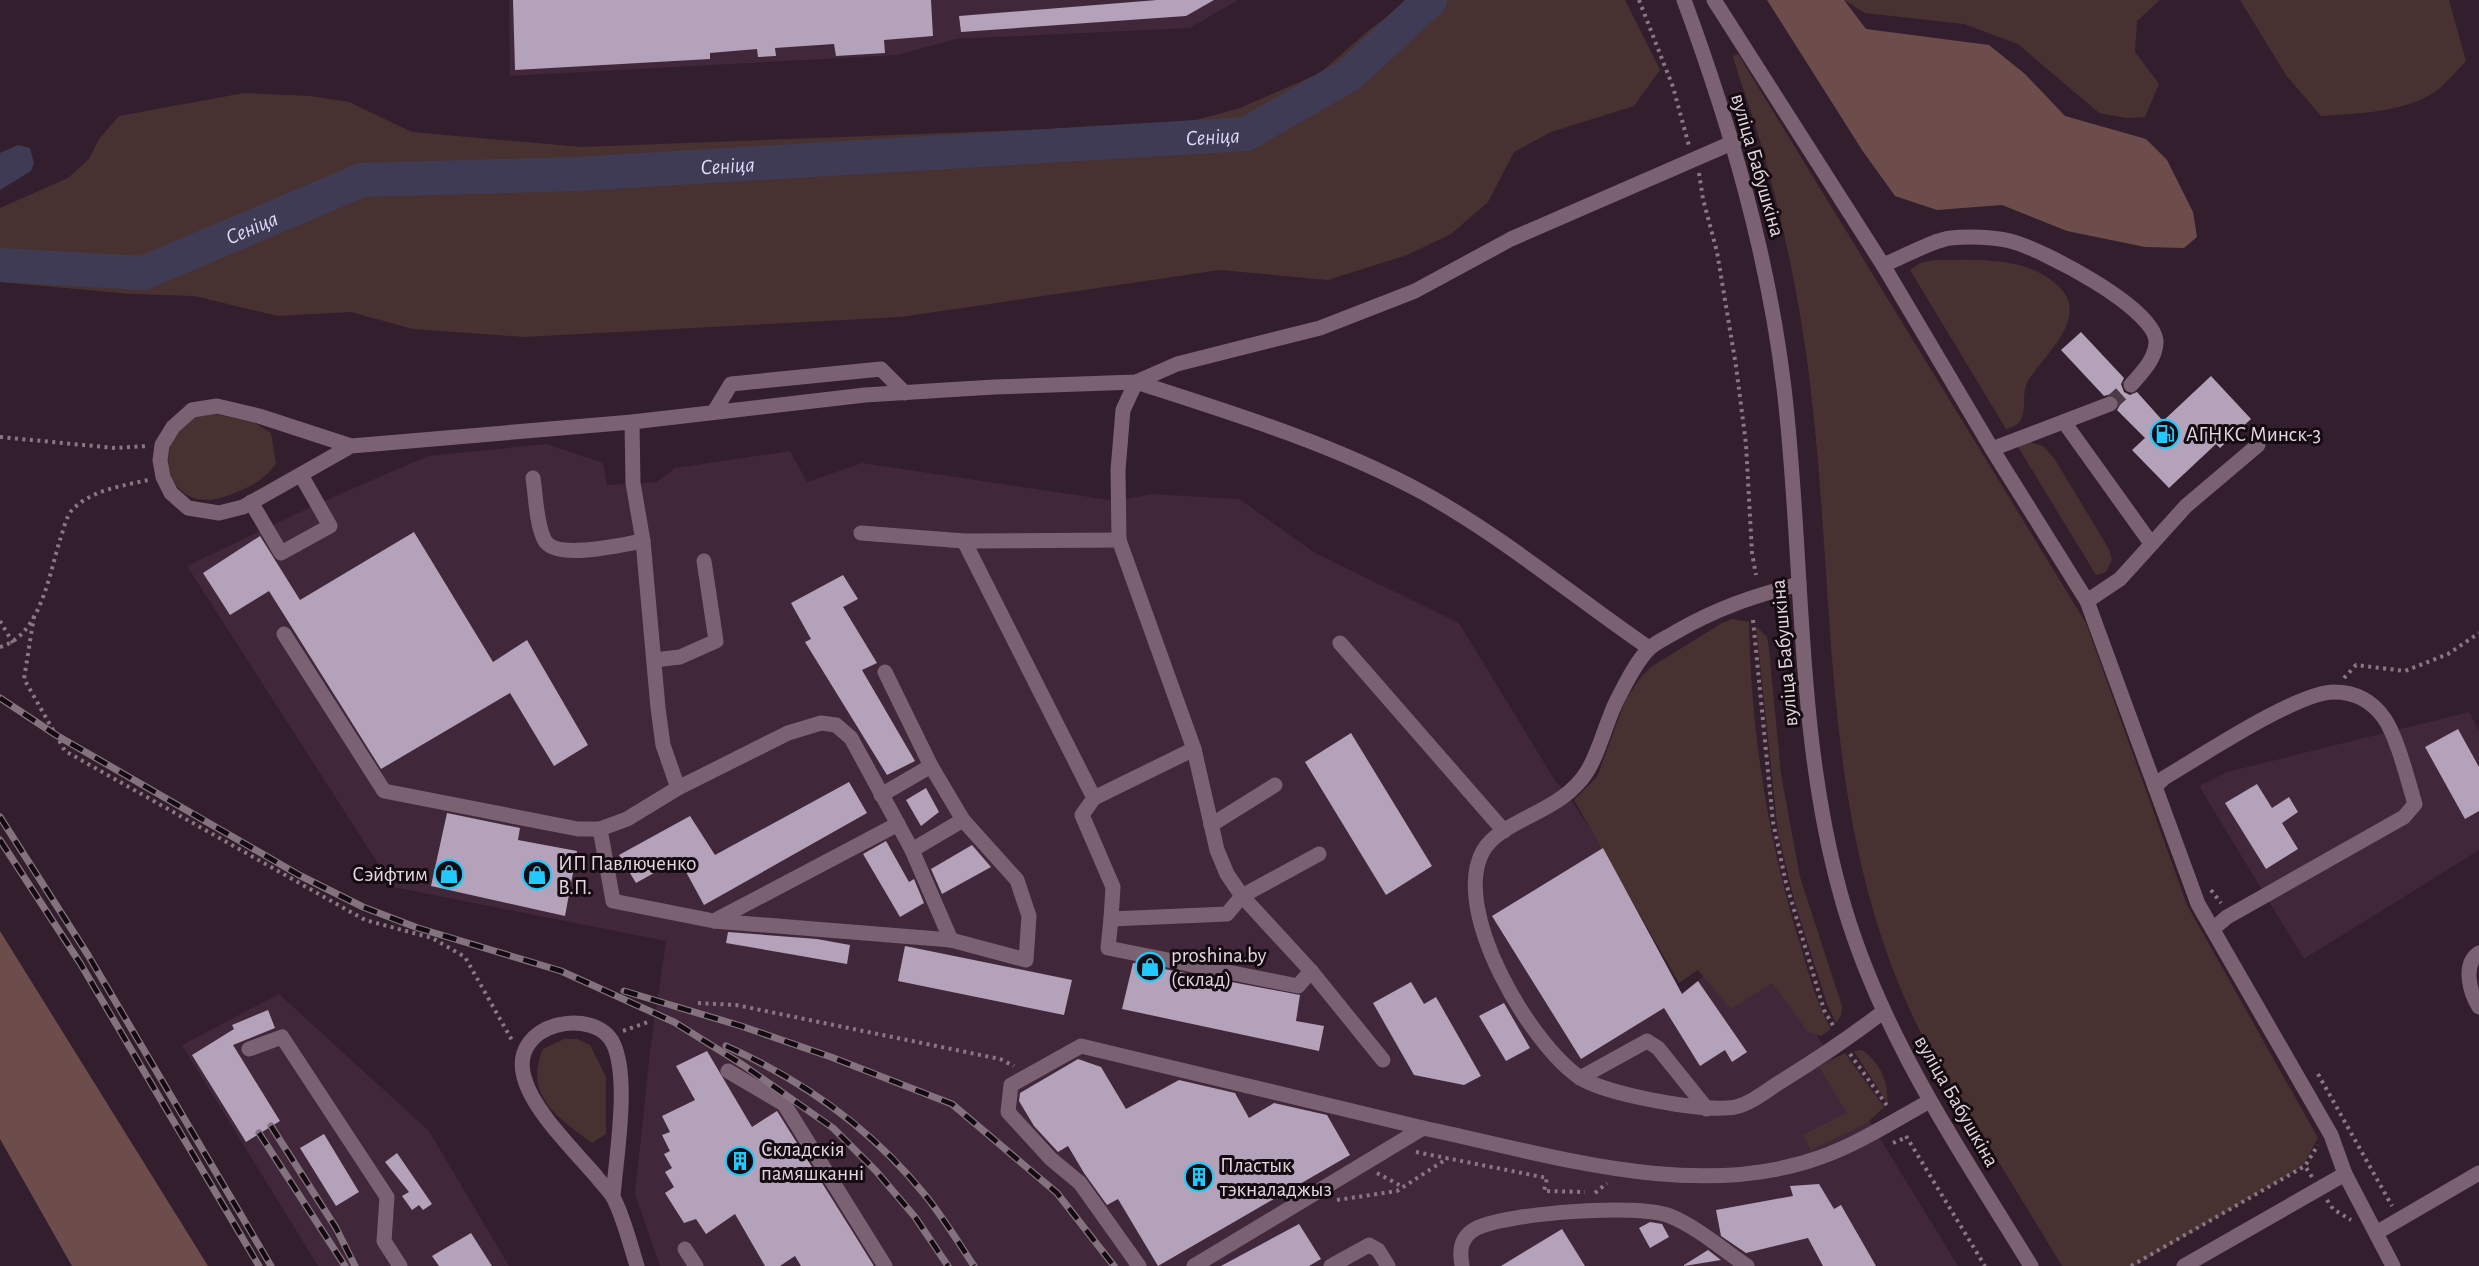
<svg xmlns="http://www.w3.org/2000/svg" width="2479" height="1266" font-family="'Alegreya Sans',sans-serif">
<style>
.built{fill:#41273a}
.green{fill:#483231}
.forest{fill:#6d4d4c}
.water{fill:#403b54}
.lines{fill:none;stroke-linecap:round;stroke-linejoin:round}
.river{stroke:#403b54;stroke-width:34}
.building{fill:#b3a2ba}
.minor-tunnel{stroke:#4d3a47;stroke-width:15;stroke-dasharray:15 8;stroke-linecap:butt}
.path{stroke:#897884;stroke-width:4;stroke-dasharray:3 4.5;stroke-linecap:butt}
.minor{stroke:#7a6273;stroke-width:15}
.rail-casing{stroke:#84737e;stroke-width:7}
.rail{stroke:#140b11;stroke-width:4.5;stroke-dasharray:14;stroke-linecap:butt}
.labels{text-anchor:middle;stroke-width:6;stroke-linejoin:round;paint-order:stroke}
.street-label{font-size:21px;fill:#e4d6df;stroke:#140b11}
.poi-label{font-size:21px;fill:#e4d6df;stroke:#140b11;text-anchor:start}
.water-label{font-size:22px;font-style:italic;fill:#ddd8f8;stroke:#140b11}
</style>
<rect width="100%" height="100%" fill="#321e2c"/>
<g class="built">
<path d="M509 0H1238L1190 28 956 39 898 55 510 76Z"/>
<path d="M546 444 603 463 607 485 657 482 675 468 790 451 807 482 862 463 1116 501 1152 494 1239 499 1315 553 1459 623 1554 779 1567 794 1603 848 1681 993 1757 937 1958 1266H660L635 1194 650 1051 666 941 393 887 187 566 317 504 428 456Z"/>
<path d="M2469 712 2479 730V850L2304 959 2199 786 2227 772Z"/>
<path d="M279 994 429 1131 509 1266H318L182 1045Z"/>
</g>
<g class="green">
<path d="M1410 0H1625L1660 70 1634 106 1551 132 1514 152 1488 202 1451 234 1407 255 1328 280 1220 270 901 317 524 337 413 329 351 312 278 316 194 296 131 294 0 282V208L68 178 89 159 99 139 119 116 244 93 311 96 349 102 412 132 582 147 1181 124 1240 108 1320 73 1369 30Z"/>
<path d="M1844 0H2160L2137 21 2135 52 2159 84 2145 117 2126 118 2099 113 2018 44 1964 24 1865 13Z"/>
<path d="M2240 0H2449L2466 61C2457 70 2449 80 2440 88 2409 113 2359 113 2321 116L2286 75Z"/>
<path d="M1738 54 2086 623 2187 905 2318 1138 2302 1167 2135 1266H2062L1924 1039C1820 836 1837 620 1812 401 1802 307 1782 214 1755 124 1748 101 1739 79 1733 56Z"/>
<path d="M1935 260C1976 260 2030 255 2061 289 2089 319 2042 357 2028 381 2018 399 2034 423 2006 429L1910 270 1920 263Z"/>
<path d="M212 413 255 423 271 433 276 464C265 478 256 484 239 491 226 497 209 503 194 498 159 486 162 436 190 419 195 415 205 414 212 413Z"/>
<path d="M2029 442 2043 446 2054 458 2109 549 2112 560 2106 572 2096 575 2018 447Z"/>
<path d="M1732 619 1749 622C1751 731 1768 843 1801 947 1809 975 1817 1004 1831 1029L1821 1036 1808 1032 1772 983 1731 1009 1698 970 1679 983 1574 800 1597 777 1625 701 1641 677 1651 667 1722 623Z"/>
<path d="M1756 626 1767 637 1769 649 1781 774 1800 877 1842 1006 1841 1016 1836 1023 1827 1004 1794 900 1778 833Z"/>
<path d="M564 1039H577L590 1045 606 1077V1134L592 1143C559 1118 523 1096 543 1049Z"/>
<path d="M1862 1050C1880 1062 1889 1083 1887 1103L1854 1051Z"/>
<path d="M1845 1053 1884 1107 1867 1123 1811 1150 1803 1135 1847 1113 1819 1067Z"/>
</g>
<g class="forest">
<path d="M1767 0H1844L1866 29 1989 45 2025 74 2065 116 2146 139 2167 160 2193 212 2197 237 2184 248 2145 247 2067 231 2002 205 1937 210 1895 196 1862 150Z"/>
<path d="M0 931 208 1266H72L0 1139Z"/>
</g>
<path class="water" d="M18 145 30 148 34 163 31 171 0 190V153Z"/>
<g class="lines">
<path class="river" id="s1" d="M0 265 143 273 362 180 577 174 1246 134 1349 75 1430 0"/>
</g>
<g class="building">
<path d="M513 0H931L933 36 884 40 885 53 836 56 834 44 775 48 776 56 758 57 757 49 710 53V59L515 70Z"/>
<path d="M1157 0H1214L1186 16 961 32 959 16Z"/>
<path d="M2081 332 2124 378 2121 384 2124 392 2130 395 2137 392 2163 421 2211 376 2251 419 2220 448 2216 444 2169 488 2132 450 2145 438 2117 410 2120 405 2117 397 2111 394 2104 396 2061 350Z"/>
<path d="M414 532 493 662 527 640 588 745 554 766 510 693 381 769 269 591 230 615 203 573 260 536 300 600Z"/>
<path d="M843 575 858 599 843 607 877 663 862 670 915 761 887 775 805 642 811 639 791 603Z"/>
<path d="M2458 729 2479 767V811L2465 819 2425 747Z"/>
<path d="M1351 733 1432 866 1386 895 1305 762Z"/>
<path d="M849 782 867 813 704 905 679 859 636 883 619 855 690 816 715 855Z"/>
<path d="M2257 784 2272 808 2289 797 2298 812 2282 823 2298 849 2266 869 2225 803Z"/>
<path d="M926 788 939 812 921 826 906 800Z"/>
<path d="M447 813 520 828 518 840 577 851 565 916 431 886Z"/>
<path d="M886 841 909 882 914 879 924 903 900 917 863 854Z"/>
<path d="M972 845 991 867 942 894 931 869Z"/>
<path d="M1603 848 1682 994 1698 981 1747 1052 1732 1062 1725 1050 1700 1066 1664 1008 1581 1059 1492 916Z"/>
<path d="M728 932 817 939 850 945 847 964 726 943Z"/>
<path d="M905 946 1072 980 1064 1015 898 981Z"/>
<path d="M1133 963 1300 995 1296 1021 1324 1026 1319 1051 1122 1009Z"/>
<path d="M1411 982 1424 1004 1436 997 1481 1076 1464 1085 1414 1075 1373 1003Z"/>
<path d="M1504 1003 1530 1048 1506 1061 1479 1016Z"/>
<path d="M268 1010 275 1028 233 1045 280 1121 246 1142 192 1055 234 1029 232 1025Z"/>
<path d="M707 1051 752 1127 777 1111 874 1266H801L795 1256 780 1266H765L735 1214 706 1234 696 1219 684 1223 665 1193 674 1187 665 1172 672 1168 664 1154 670 1151 662 1135 670 1132 662 1116 695 1100 676 1066Z"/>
<path d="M1078 1059 1101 1067 1126 1109 1179 1080 1235 1093 1249 1118 1274 1103 1327 1115 1350 1155 1158 1266 1118 1199 1107 1205 1084 1173 1068 1146 1058 1152 1034 1126 1019 1101 1020 1093Z"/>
<path d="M324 1134 359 1192 336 1206 300 1148Z"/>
<path d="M397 1153 432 1204 423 1210 419 1205 412 1210 402 1196 409 1192 385 1162Z"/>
<path d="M1819 1184 1834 1209 1841 1205 1876 1266H1823L1808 1238 1746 1253 1721 1236 1716 1210 1793 1196 1790 1186Z"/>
<path d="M1650 1222 1662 1224 1669 1237 1650 1248 1639 1228Z"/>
<path d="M1299 1224 1321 1259 1309 1266H1221Z"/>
<path d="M1562 1229 1585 1266H1501Z"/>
<path d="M471 1233 492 1266H439L432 1256Z"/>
<path d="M1708 1250 1721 1260 1684 1266V1265Z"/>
</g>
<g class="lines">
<path class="minor-tunnel" d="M2110 404 2131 385"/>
<g class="path">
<path d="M1639 0 1673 87 1689 146"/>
<path d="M1699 173 1703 199 1717 252 1736 366 1746 444 1752 553 1756 575"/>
<path d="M0 437 115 448 147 446"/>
<path d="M34 616 24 679 65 751 365 920 432 938 465 957 513 1042"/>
<path d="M1753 620 1773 822 1786 883 1824 1010 1834 1027"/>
<path d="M0 621 13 643"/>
<path d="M0 647C40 636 49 575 60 540 63 531 66 517 72 510 91 490 122 486 148 480"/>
<path d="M2344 678 2356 665 2405 671 2448 654 2479 633"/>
<path d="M2211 890 2221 903"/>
<path d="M698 1003 736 1005 1000 1059 1014 1066"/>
<path d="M623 1031 651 1021"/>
<path d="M1850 1054 1888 1107"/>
<path d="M2318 1074 2392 1206"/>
<path d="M1906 1136 1985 1266"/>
<path d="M1893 1143 1907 1137"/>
<path d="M1416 1152 1547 1178 1544 1191 1585 1192"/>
<path d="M1377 1173 1403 1187"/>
<path d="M2312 1177 2305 1166 2318 1145"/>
<path d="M1595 1193 1607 1183"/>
<path d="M1337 1200 1397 1191 1448 1158"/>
<path d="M2327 1200 2333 1209 2351 1220"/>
<path d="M2131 1266 2305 1166"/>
</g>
<g class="minor">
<path d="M1684 0C1730 125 1768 254 1784 388 1804 555 1795 728 1840 892 1877 1029 1958 1147 2031 1266"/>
<path d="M1714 0 1883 265 1992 449 2087 601 2198 904 2331 1135 2345 1174 2393 1266"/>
<path d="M1883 265C1902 258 1932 240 1951 238 1967 236 1994 237 2010 241 2040 248 2158 309 2156 343 2155 360 2142 372 2131 385"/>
<path d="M714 412 731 384 881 369 905 393"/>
<path d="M632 422 633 483 643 541 658 708 663 745 678 788"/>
<path d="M2064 422 2150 542"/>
<path d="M351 446 243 507 219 513 188 508 171 493 163 477 160 460 162 445 173 427 192 410 217 406 259 416 351 446 632 422 865 395 994 387 1136 382 1177 364 1320 328 1415 291 1511 239 1734 142"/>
<path d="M1992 449 2110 404"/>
<path d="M533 478C536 497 536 522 544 539 554 562 623 544 643 541"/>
<path d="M251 502 281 553 330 526 301 475"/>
<path d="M861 533 964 541"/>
<path d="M1799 584C1751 597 1717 608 1674 633 1666 638 1654 643 1648 650 1636 662 1626 683 1618 698 1606 721 1601 748 1588 770 1563 813 1502 818 1483 851 1450 910 1530 1043 1579 1077 1604 1094 1705 1113 1735 1107 1752 1103 1766 1091 1780 1082 1816 1060 1850 1037 1883 1012"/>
<path d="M2087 601 2120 579 2186 506 2258 445"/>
<path d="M284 634 384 791 578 829H600L627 819 678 788 788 733 821 723 836 725 851 738 912 850 951 940"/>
<path d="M1340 643 1504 831"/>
<path d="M654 660 680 657 716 641 704 561"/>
<path d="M885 672 931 766"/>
<path d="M2155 787 2164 778C2200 757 2297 692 2334 692 2355 692 2372 701 2384 718 2397 736 2408 781 2415 804L2404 817 2227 917 2214 928"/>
<path d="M881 795 931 766 963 820 912 850"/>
<path d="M1094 798 964 541 1119 540"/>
<path d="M1211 825 1275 785"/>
<path d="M600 829 613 901 714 921 898 824"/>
<path d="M1111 919 1113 887 1082 815 1094 798 1194 749"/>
<path d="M714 921 951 940 1026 960 1029 916 1017 880 963 820"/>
<path d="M2479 953C2462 964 2470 993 2479 1007"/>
<path d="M1311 971 1298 986 1108 948 1111 919 1227 914 1242 896 1319 854"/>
<path d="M249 1049 282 1037 387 1197 384 1241 400 1266"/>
<path d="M1383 1060 1311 971 1242 896 1227 874 1217 850 1194 749 1119 540 1118 470 1123 410 1136 382C1232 413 1330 443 1420 491 1501 535 1573 596 1649 648"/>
<path d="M728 1071 784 1104 885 1266"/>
<path d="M1580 1078 1647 1041 1658 1048 1707 1109"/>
<path d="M613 1197C616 1157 630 1078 613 1043 594 1006 509 1022 524 1077 533 1111 573 1149 596 1176 601 1183 609 1190 613 1197 624 1218 630 1244 637 1266"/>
<path d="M2376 1233 2479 1173"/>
<path d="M685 1249 696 1266"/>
<path d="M1462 1265C1459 1250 1461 1237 1475 1229 1505 1213 1638 1203 1670 1216 1697 1227 1723 1250 1747 1266"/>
<path d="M1139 1266 1080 1183 1051 1159 1008 1112 1011 1085 1081 1046 1423 1128"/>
<path d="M1194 1266 1423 1128C1548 1154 1695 1203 1821 1157 1858 1144 1895 1120 1930 1101"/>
<path d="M1331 1266 1369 1245 1378 1250 1388 1266"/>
<path d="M2184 1266 2345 1174"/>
</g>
<g class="rail-casing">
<g id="rail">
<path d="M0 698 56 735 299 875 363 907 418 928 561 971 674 1022 743 1065 833 1128 876 1171 915 1217 948 1266"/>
<path d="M0 817 88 955 271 1266"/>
<path d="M0 840 80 963 259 1266"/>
<path d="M624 991 741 1026 831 1057 952 1104 1057 1193 1114 1266"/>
<path d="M726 1046C804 1081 871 1128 925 1195 943 1217 958 1242 974 1266"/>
<path d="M271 1126 336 1228 355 1266"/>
<path d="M259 1133 345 1266"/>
</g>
</g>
<use href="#rail" class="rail"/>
</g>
<defs>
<g id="fuel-ring" transform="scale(1.5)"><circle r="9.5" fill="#140b11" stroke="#22c9fd" stroke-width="1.5"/><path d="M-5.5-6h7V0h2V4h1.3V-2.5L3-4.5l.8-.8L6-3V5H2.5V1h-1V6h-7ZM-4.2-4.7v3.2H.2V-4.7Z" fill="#22c9fd"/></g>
<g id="shop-ring" transform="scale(1.5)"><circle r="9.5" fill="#140b11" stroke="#22c9fd" stroke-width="1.5"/><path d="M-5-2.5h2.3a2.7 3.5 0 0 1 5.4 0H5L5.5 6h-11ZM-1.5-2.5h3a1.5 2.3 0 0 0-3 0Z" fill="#22c9fd"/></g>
<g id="building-ring" transform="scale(1.5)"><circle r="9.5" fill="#140b11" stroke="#22c9fd" stroke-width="1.5"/><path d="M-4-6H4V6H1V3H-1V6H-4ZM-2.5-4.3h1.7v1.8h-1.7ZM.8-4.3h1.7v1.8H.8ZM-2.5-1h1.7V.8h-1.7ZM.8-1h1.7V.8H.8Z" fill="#22c9fd"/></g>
</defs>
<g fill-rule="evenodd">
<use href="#fuel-ring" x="2165" y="434"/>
<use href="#shop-ring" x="449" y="874"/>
<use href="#shop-ring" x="537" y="875"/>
<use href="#shop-ring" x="1150" y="967"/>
<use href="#building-ring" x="740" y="1161"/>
<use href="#building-ring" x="1199" y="1177"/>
</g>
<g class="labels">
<g class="street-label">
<text transform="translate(1758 165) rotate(74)" y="7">вуліца Бабушкіна</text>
<text transform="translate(1784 653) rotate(-95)" y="7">вуліца Бабушкіна</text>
<text transform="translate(1957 1101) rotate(60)" y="7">вуліца Бабушкіна</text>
</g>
<g class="poi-label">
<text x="2186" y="441">АГНКС Минск-3</text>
<text x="558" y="870">ИП Павлюченко<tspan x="558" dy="24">В.П.</tspan></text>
<text x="428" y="881" text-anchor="end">Сэйфтим</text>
<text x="1171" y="962">рroshina.by<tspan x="1171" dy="24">(склад)</tspan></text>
<text x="761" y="1156">Складскія<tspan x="761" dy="24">памяшканні</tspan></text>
<text x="1220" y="1172">Пластык<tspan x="1220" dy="24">тэкналаджыз</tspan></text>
</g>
<g class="water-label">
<text dy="8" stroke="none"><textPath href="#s1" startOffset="1233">Сеніца</textPath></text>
<text dy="8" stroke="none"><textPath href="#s1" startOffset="747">Сеніца</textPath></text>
<text dy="8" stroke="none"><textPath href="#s1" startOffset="261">Сеніца</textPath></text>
</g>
</g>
</svg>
